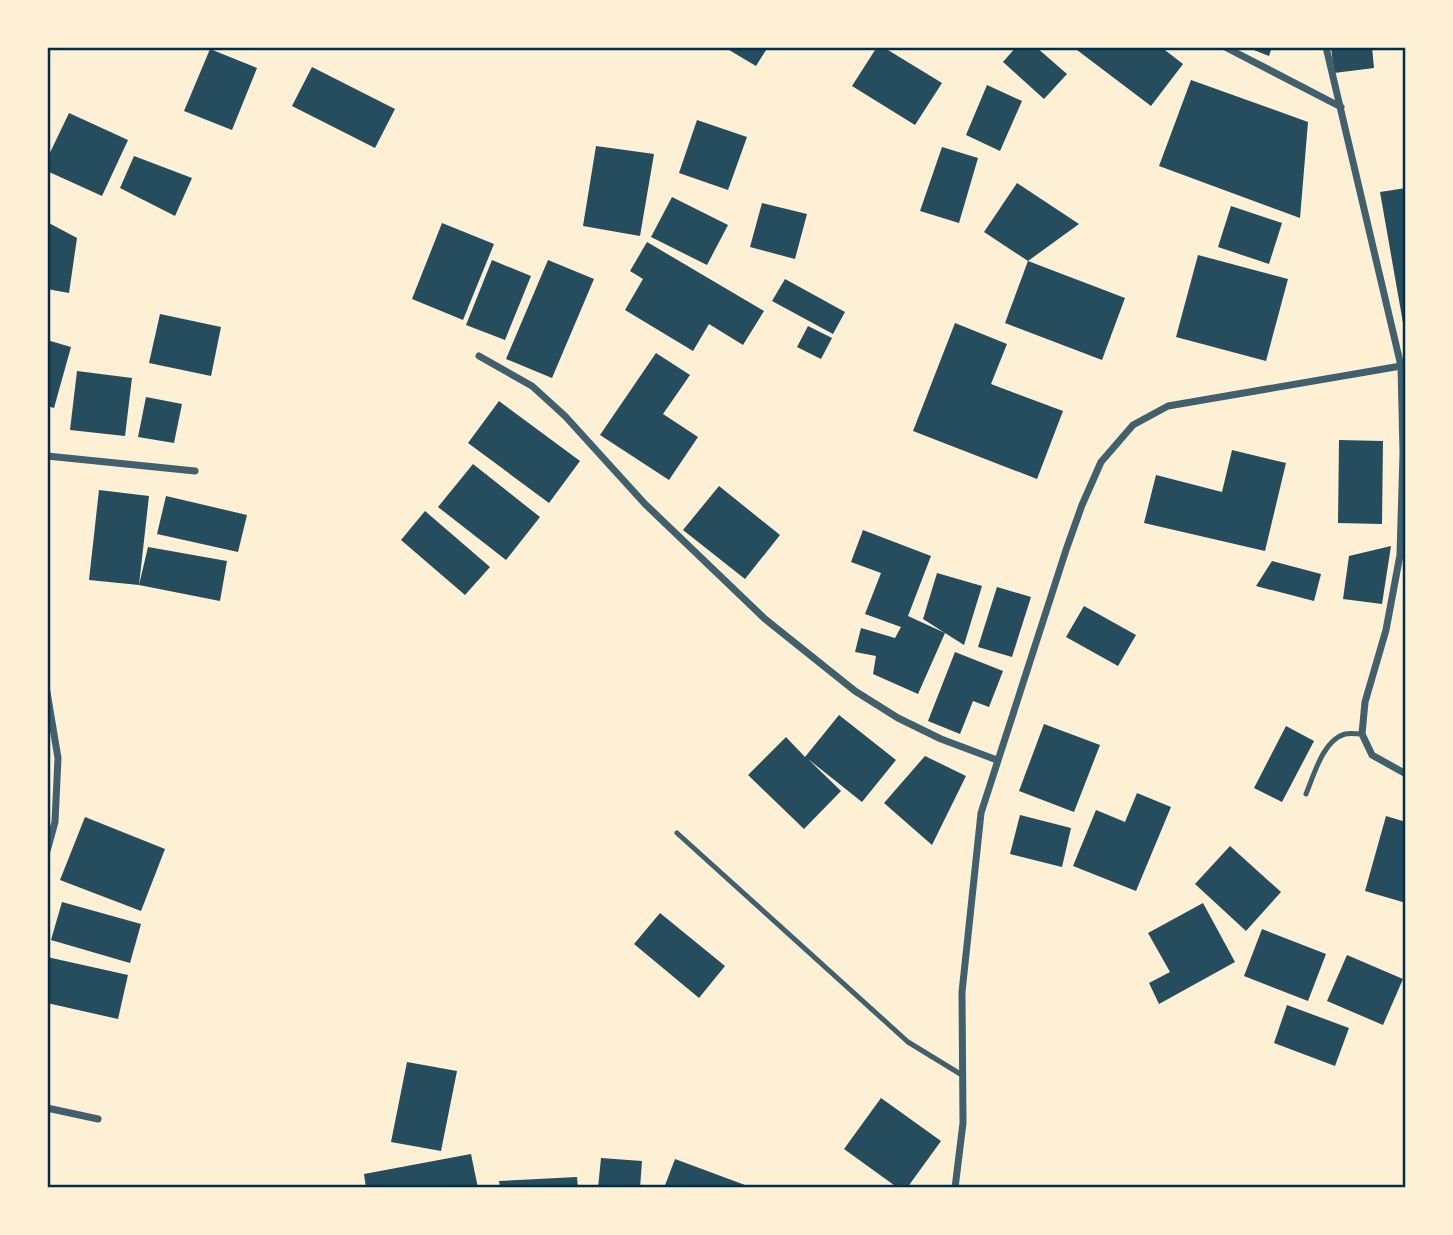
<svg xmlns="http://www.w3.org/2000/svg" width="1453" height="1235" font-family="'Open Sans',sans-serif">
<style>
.building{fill:#264d5e}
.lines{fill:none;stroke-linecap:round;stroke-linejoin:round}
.service{stroke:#3f606c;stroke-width:5}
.minor{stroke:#3f606c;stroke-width:7}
.neatline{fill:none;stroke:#003049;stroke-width:2.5}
</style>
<rect width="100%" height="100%" fill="#fdf0d5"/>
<g class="building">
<path d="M724 47H768L756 66Z"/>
<path d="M877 47H883L942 83 915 125 852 86Z"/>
<path d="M1016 47H1036L1067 74 1044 99 1003 62Z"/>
<path d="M1073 47H1161L1183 64 1151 106Z"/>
<path d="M1246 47H1272L1269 56Z"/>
<path d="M1331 47H1372L1374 68 1334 73Z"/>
<path d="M210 49 257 68 232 130 184 111Z"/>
<path d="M312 67 395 109 375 148 292 106Z"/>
<path d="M1191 80 1308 122 1300 218 1159 166Z"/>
<path d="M987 85 1022 101 1000 151 966 135Z"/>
<path d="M69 113 128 140 102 196 47 171V159Z"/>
<path d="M697 120 747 137 728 190 679 173Z"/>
<path d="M596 146 654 154 640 236 583 226Z"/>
<path d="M942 147 978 158 959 223 920 211Z"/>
<path d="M134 156 192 178 175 216 120 188Z"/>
<path d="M1017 183 1079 224 1028 261 984 232Z"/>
<path d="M1406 188V322L1403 323 1380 192Z"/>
<path d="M672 197 728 225 707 265 651 237Z"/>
<path d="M762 203 807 214 795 259 750 247Z"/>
<path d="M1231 206 1282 223 1269 264 1218 247Z"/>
<path d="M47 222 77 238 69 293 47 289Z"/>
<path d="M442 223 494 244 463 320 412 299Z"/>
<path d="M647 242 764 311 743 345 709 324 693 351 625 310 643 279 630 271Z"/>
<path d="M1198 255 1288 279 1266 361 1176 337Z"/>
<path d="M492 260 531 276 505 340 466 325Z"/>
<path d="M548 260 594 279 552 378 506 359Z"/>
<path d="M1028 261 1125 298 1102 360 1005 323Z"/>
<path d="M785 279 845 312 833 334 772 301Z"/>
<path d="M160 314 221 327 211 376 149 363Z"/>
<path d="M955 323 1007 344 991 384 1063 411 1037 479 913 431Z"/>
<path d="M808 326 832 338 821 359 797 347Z"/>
<path d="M47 340 71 347 54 408 47 406Z"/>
<path d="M656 353 690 375 663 414 698 437 669 480 600 435Z"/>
<path d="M77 371 132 378 125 436 70 430Z"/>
<path d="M146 397 182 404 174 443 138 437Z"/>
<path d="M499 401 580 461 549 503 468 443Z"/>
<path d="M1339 440 1383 441 1382 524 1338 523Z"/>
<path d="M1232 450 1286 463 1265 551 1144 523 1156 475 1222 492Z"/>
<path d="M473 464 540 517 506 560 438 507Z"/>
<path d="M719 486 780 535 745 579 683 530Z"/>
<path d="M99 490 149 496 139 585 148 547 227 561 220 601 139 585 89 580Z"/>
<path d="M166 496 247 515 238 552 157 534Z"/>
<path d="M425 511 490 567 465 595 401 540Z"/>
<path d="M863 530 931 556 908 616 945 633 923 619 937 573 982 586 964 645 945 633 918 694 873 674 876 656 855 652 861 628 895 638 901 627 865 614 881 573 851 562Z"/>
<path d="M1391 546 1382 604 1343 599 1349 556Z"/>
<path d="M1272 561 1321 574 1314 601 1256 586Z"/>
<path d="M997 587 1031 597 1012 657 978 647Z"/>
<path d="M1084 606 1136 635 1118 666 1066 637Z"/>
<path d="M955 652 1003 671 989 707 973 701 960 734 928 721Z"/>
<path d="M839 715 896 760 862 802 808 759 841 791 804 829 748 775 786 737 805 757Z"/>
<path d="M1044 724 1100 745 1074 812 1019 791Z"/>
<path d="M1286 726 1314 741 1282 802 1254 788Z"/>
<path d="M925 756 966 776 932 845 884 803Z"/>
<path d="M1137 793 1171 807 1136 891 1073 866 1096 810 1125 822Z"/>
<path d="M1020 815 1071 828 1062 867 1010 854Z"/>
<path d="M1386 816 1406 822V903L1365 891Z"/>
<path d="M85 817 165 849 141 911 60 880Z"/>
<path d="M1230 846 1281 892 1246 931 1195 884Z"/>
<path d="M62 902 141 924 130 963 51 940Z"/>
<path d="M1203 903 1235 962 1159 1004 1149 983 1170 972 1148 933Z"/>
<path d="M660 913 725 966 699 998 634 944Z"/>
<path d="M1262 929 1326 954 1308 1001 1244 976Z"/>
<path d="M1347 955 1403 979 1383 1025 1327 1001Z"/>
<path d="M47 957 128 975 118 1019 47 1003Z"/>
<path d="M1287 1005 1349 1028 1335 1066 1274 1043Z"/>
<path d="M407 1062 457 1071 441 1151 391 1142Z"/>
<path d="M881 1098 941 1141 907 1188H898L844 1149Z"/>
<path d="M471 1154 478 1188H366L364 1174Z"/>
<path d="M601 1158 642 1161 640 1188H598Z"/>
<path d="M675 1159 745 1185 744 1188H664Z"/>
<path d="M577 1177 578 1188H500L499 1181Z"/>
</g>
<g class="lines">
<g class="service">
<path d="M1306 794C1314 775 1323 740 1345 734 1350 733 1357 734 1362 734"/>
<path d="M677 833 908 1042 962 1075"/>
</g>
<g class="minor">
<path d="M1225 47 1341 107"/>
<path d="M1326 47 1401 366 1403 453 1400 555 1386 630 1365 702 1362 734 1372 755 1406 774"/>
<path d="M479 356 532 386 565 416 645 504 765 619 855 691 898 718 941 739 997 760"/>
<path d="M47 456 195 471"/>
<path d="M47 692 58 758 55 822 47 851"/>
<path d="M47 1108 98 1119"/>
<path d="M955 1188 963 1123 962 992 981 813 1066 550 1082 505 1101 462 1133 425 1168 406 1401 366"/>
</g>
</g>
<rect width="1453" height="1235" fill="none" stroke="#fdf0d5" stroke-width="98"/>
<rect x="49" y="49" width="1355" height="1137" class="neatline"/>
</svg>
